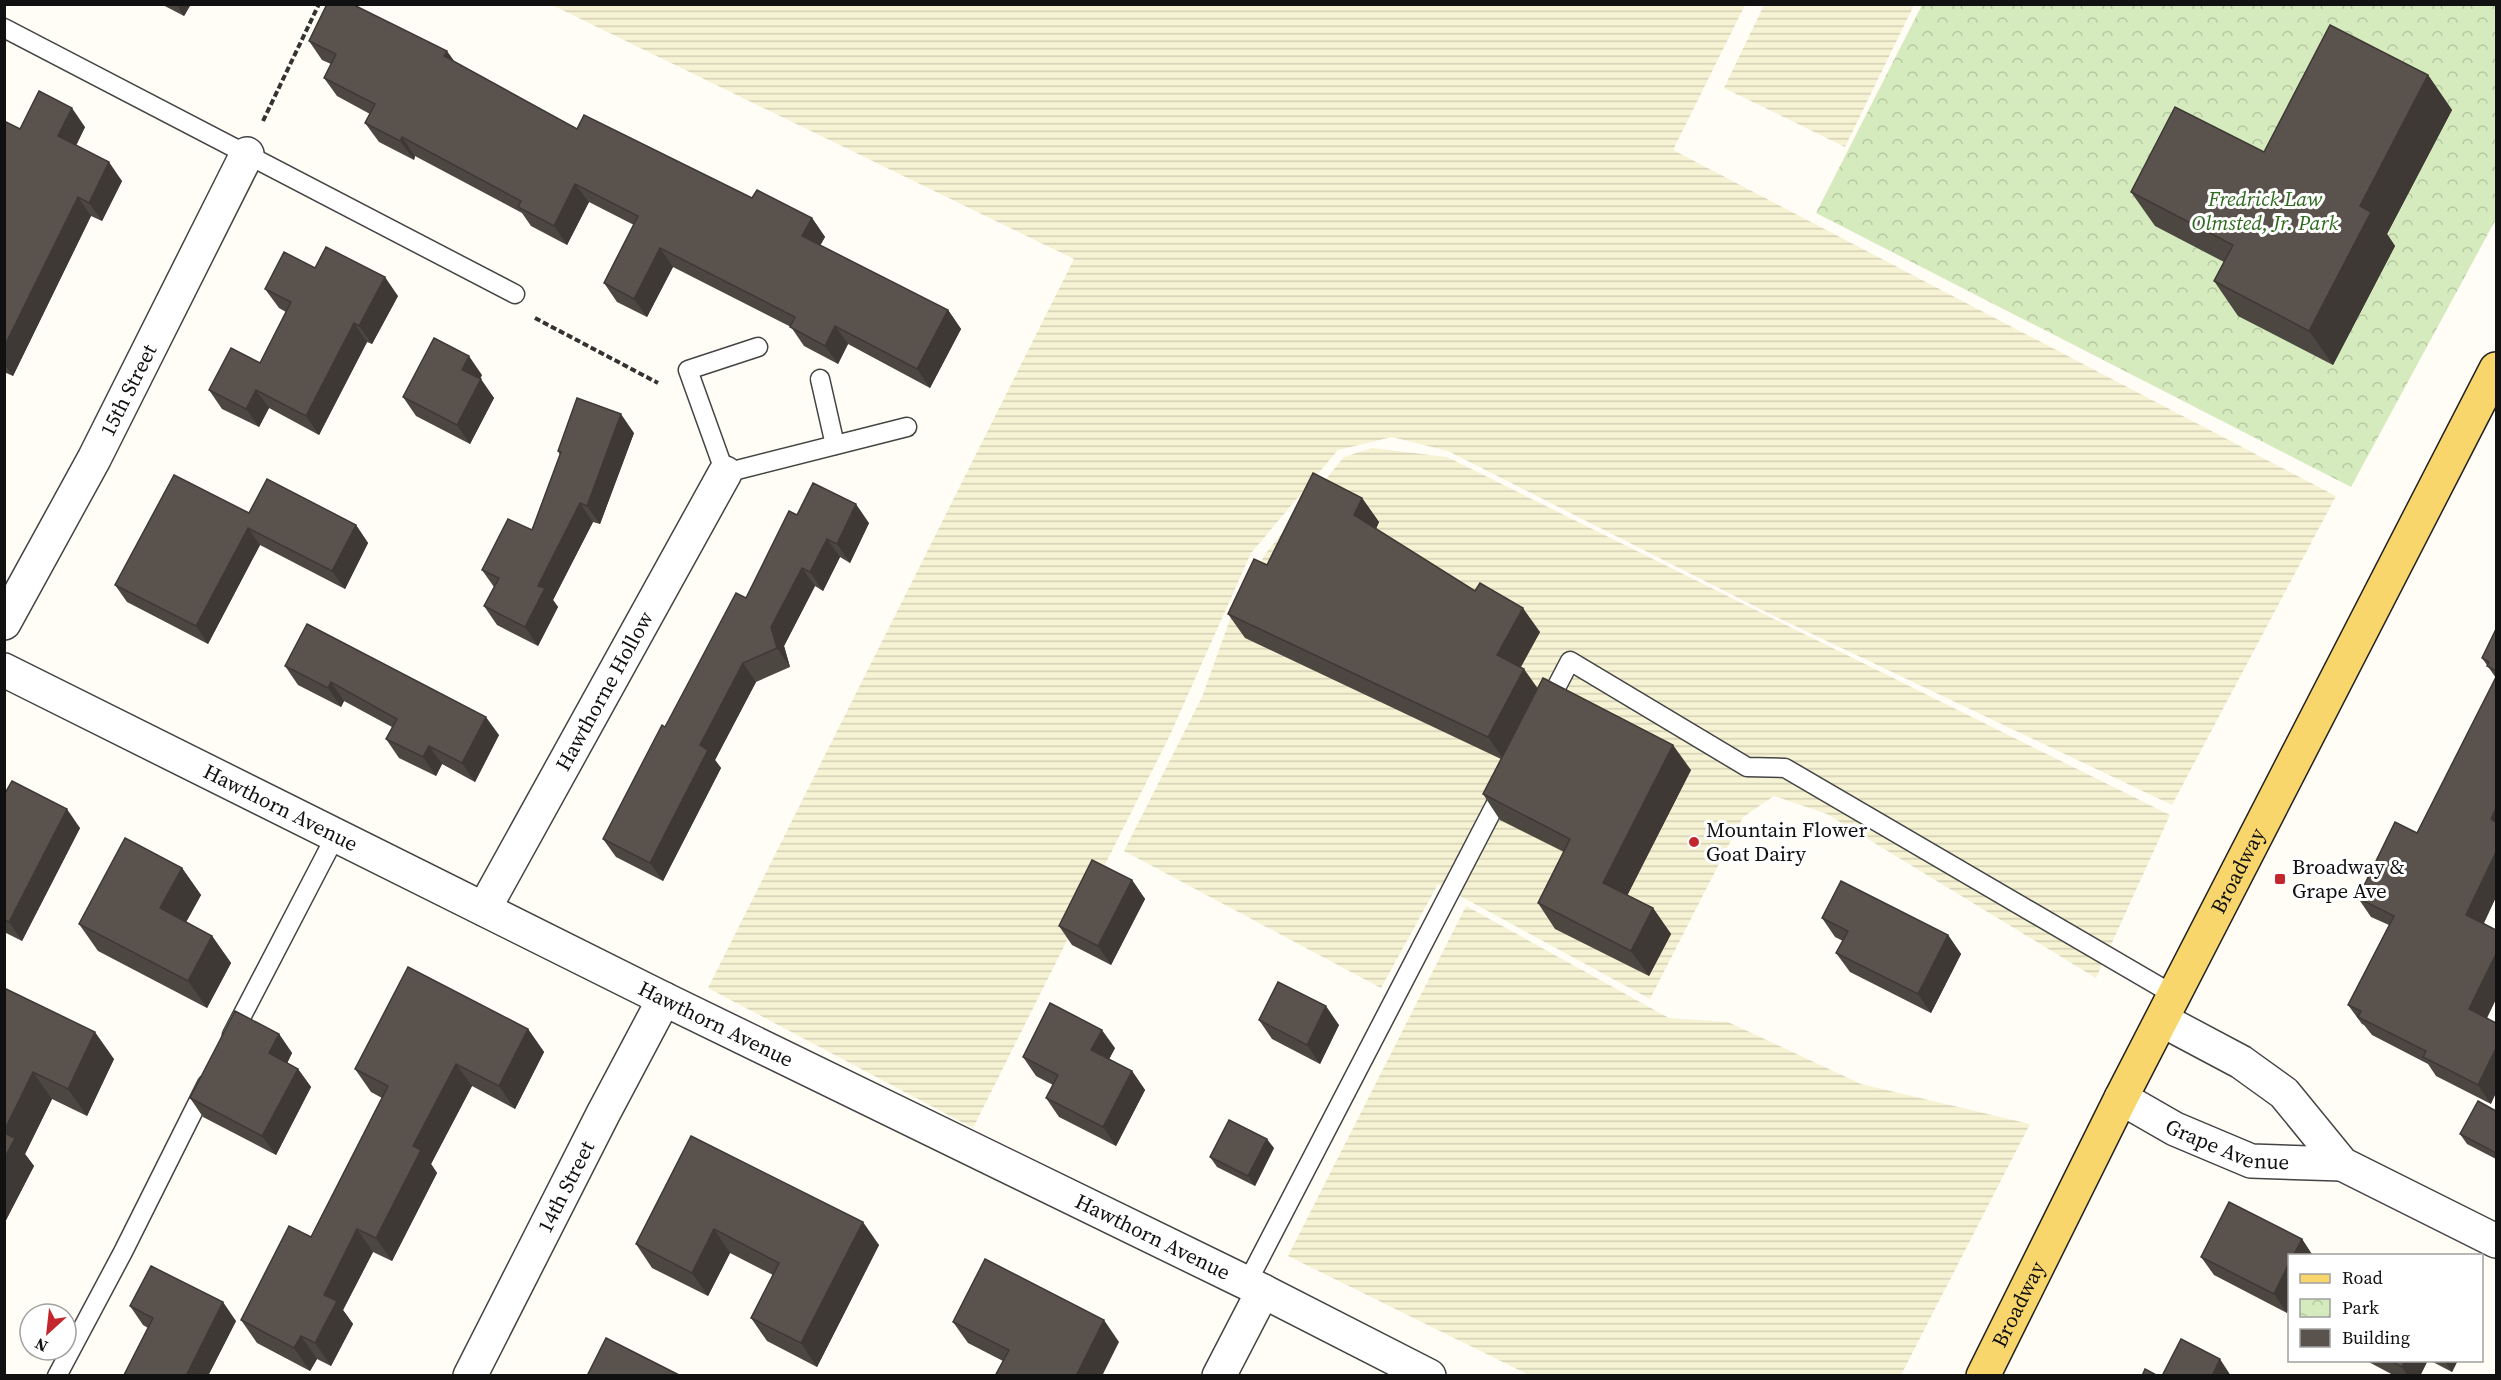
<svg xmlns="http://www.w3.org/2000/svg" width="2501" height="1380" font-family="'Source Serif 4',serif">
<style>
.farmland{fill:url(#farmland-rules)}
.park{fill:url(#park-crowns)}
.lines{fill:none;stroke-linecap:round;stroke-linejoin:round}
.service-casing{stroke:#444;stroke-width:21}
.minor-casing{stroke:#444;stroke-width:36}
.primary-casing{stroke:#222;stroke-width:36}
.path{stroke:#333;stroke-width:4;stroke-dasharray:6 3;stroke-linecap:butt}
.service{stroke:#fff;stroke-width:18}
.minor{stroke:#fff;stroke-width:33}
.primary{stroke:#f9d66b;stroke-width:33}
.wall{fill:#4d4742}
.shaded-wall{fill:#3f3936}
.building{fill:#5a524d;stroke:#3f3936;stroke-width:1.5}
.poi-dot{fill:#c4262e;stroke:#fff;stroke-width:2}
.labels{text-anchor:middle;stroke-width:6;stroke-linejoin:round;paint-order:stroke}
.park-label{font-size:21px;font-style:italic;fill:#2f6b1f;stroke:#fff}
.street-label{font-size:21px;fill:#111;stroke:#fff}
.poi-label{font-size:21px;fill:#111;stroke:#fff;text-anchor:start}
</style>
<defs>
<pattern id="farmland-rules" width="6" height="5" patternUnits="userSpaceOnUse" patternTransform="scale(1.5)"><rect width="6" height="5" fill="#f6f3d4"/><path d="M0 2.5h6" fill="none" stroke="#d2cfb5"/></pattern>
<pattern id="park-crowns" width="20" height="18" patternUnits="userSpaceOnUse" patternTransform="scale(1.5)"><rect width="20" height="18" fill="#d5ebbd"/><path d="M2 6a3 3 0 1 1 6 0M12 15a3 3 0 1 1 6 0" fill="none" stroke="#b6c8a1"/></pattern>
</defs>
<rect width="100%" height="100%" fill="#fffdf5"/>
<g class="farmland">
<path d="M552 5H1745L1673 150 2336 496 2172 805 1766 612 1448 451 1392 437 1338 450 1251 553 1170 735 973 1128 708 988 1074 259Z"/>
<path d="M1764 5H1914L1845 147 1724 88Z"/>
<path d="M1372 448 1447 457 2170 815 2096 978 1827 814 1774 796 1743 817 1650 999 1438 884 1381 988 1124 851 1202 697 1236 603 1266 553 1344 457Z"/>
<path d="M1466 906 1669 1018 1728 1022 1861 1084 2030 1124 1901 1375H1529L1288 1256Z"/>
</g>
<path class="park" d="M1922 5H2496V219L2351 487 1816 213Z"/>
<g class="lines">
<g class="service-casing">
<g id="service">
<path d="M4 28 515 294"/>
<path d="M758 347 688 370 725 473 907 427"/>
<path d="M820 379 835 445"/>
<path d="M1547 705 1570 661 1747 767 1785 768 2174 995"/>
<path d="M232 1035 336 835"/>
<path d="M1247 1283 1504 788"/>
<path d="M57 1376 123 1252 207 1084"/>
</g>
</g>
<g class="minor-casing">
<g id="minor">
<path id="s1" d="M4 623 94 459 247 154"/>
<path id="s2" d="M4 670 664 999 1247 1283 1429 1376"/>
<path id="s3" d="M484 909 725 473"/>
<path d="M2162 1020 2241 1062 2284 1093 2342 1164 2496 1241"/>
<path id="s4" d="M2121 1098 2175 1129 2251 1161 2342 1164"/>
<path id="s5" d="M470 1376 603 1114 664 999"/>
<path d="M1219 1376 1263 1291"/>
</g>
</g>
<g class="primary-casing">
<g id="primary">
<path id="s6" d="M1983 1376 2121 1098 2496 369"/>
</g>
</g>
<g class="path">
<path d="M263 121 319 4"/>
<path d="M535 318 658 383"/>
</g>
<use href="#service" class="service"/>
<use href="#minor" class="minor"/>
<use href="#primary" class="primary"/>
</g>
<g class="wall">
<path d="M161 4H191L184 16Z"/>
<path d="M309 41 454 61 577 129 752 198 812 218 825 237 820 245 948 310 961 329 930 388 848 344 838 364 804 346 791 327 673 267 647 317 617 302 604 283 634 225 589 202 567 245 531 226 522 213 415 156 414 160 379 142 365 123 370 114 337 96 324 78 331 64 322 60Z"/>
<path d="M2428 75 2452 110 2387 234 2395 246 2333 365 2238 316 2214 281 2224 262 2155 226 2131 192 2264 152Z"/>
<path d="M4 121 20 129 85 127 76 146 122 181 102 221 91 216 13 376 4 372Z"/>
<path d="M315 268 398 296 372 344 367 342 319 435 269 408 259 427 222 409 209 390 260 363 286 312 279 308 265 289Z"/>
<path d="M482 375 480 379 494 398 470 444 416 416 403 397Z"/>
<path d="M634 433 600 524 593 522 553 600 558 607 538 646 497 625 484 606 494 587 482 570 532 530 560 455 558 451Z"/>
<path d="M1362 498 1379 522 1376 529 1540 632 1520 667 1537 689 1691 770 1627 895 1653 908 1671 934 1649 976 1555 929 1538 903 1564 852 1500 820 1483 794 1501 759 1245 638 1228 614 1267 565Z"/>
<path d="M249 513 356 525 368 543 345 589 260 545 208 644 127 602 115 585Z"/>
<path d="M797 515 869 523 850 563 840 557 823 591 815 586 784 646 790 667 756 682 715 760 721 768 663 881 616 857 603 839 746 598Z"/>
<path d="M2496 629V897L2484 923 2496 930V999L2487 1018 2491 1104 2436 1076 2428 1064 2372 1035 2364 1025 2362 1024 2348 1005 2389 925 2371 917 2358 898 2417 833 2496 678 2482 658Z"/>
<path d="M285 666 499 735 475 782 442 764 436 776 399 758 386 739 392 727 344 701 341 707 298 685Z"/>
<path d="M4 795 80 828 22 941 4 932Z"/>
<path d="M182 868 201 895 186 922 212 936 231 963 207 1008 98 951 79 924Z"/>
<path d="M1132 880 1145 899 1111 965 1072 945 1059 926Z"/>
<path d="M1822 918 1948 935 1961 954 1931 1013 1850 972 1836 953 1843 941 1835 937Z"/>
<path d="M4 988 114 1059 87 1116 52 1099 25 1154 34 1166 4 1224Z"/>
<path d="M1259 1020 1339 1025 1320 1064 1272 1039Z"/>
<path d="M528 1029 544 1052 515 1109 472 1086 431 1164 437 1173 392 1261 373 1252 343 1310 353 1324 331 1366 317 1359 310 1371 257 1343 241 1320 311 1237 382 1098 371 1092 355 1069Z"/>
<path d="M279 1034 292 1053 287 1063 298 1069 311 1087 276 1155 203 1117 190 1098Z"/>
<path d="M1115 1048 1109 1059 1132 1071 1145 1090 1116 1146 1059 1117 1046 1098 1053 1085 1036 1076 1023 1057Z"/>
<path d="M2496 1111V1159L2467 1144 2460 1134Z"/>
<path d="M691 1136 879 1245 817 1367 767 1341 751 1318 773 1275 730 1253 708 1296 652 1268 636 1244Z"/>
<path d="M1274 1148 1255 1186 1217 1167 1210 1157Z"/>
<path d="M2302 1239 2313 1256H2289L2287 1313 2214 1275 2201 1257Z"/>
<path d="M130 1306 236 1321 208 1376H125L124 1375 148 1328 143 1325Z"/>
<path d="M953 1322 1119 1342 1003 1361 968 1343Z"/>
<path d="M2365 1360H2428L2420 1376H2395Z"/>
<path d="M2429 1360H2458L2452 1372Z"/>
</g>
<g class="shaded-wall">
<path d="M176 4H191L184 16Z"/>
<path d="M447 51 460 69 444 56Z"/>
<path d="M2428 75 2452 110 2387 234 2395 246 2333 365 2309 331 2360 206Z"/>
<path d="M72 108 85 127 71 155 58 136Z"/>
<path d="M402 137 415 156 414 160 400 141Z"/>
<path d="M109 162 122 181 102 221 89 203Z"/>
<path d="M575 184 589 202 567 245 554 226Z"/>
<path d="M78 197 91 216 13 376 4 364V347Z"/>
<path d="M812 218 825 237 815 255 802 236Z"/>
<path d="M660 248 673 267 647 317 634 299Z"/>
<path d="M385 277 398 296 372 344 359 326Z"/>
<path d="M948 310 961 329 930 388 917 369Z"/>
<path d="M354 323 367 342 319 435 306 416Z"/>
<path d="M835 326 848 344 838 364 825 346Z"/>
<path d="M469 356 482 375 475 388 462 370Z"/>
<path d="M481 379 494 398 470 444 457 425Z"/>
<path d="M256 390 269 408 259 427 246 409Z"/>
<path d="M621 414 634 433 600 524 587 506Z"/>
<path d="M1362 498 1379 522 1371 539 1354 515Z"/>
<path d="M580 503 593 522 553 600 558 607 538 646 525 627 538 586Z"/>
<path d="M856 504 869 523 850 563 837 544Z"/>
<path d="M356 525 368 543 345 589 332 571Z"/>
<path d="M248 528 260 545 208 644 196 626Z"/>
<path d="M827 539 840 557 823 591 810 572Z"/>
<path d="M802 568 815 586 784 646 790 667 777 648 771 627Z"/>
<path d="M1523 608 1540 632 1514 680 1497 655Z"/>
<path d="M743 663 756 682 715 760 721 768 663 881 650 863 700 745Z"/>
<path d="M1524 669 1541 693 1505 761 1488 737Z"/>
<path d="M331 682 344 701 341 707 328 688Z"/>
<path d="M486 717 499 735 475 782 462 763Z"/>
<path d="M1673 745 1691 770 1621 908 1603 883Z"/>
<path d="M429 746 442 764 436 776 423 757Z"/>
<path d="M2496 808V827L2491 819Z"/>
<path d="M67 809 80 828 22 941 9 922Z"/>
<path d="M2496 852V897L2479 933 2466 915Z"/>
<path d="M182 868 201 895 179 935 160 908Z"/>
<path d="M1132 880 1145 899 1111 965 1098 946Z"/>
<path d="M1653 908 1671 934 1649 976 1631 951Z"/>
<path d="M1948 935 1961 954 1931 1013 1918 994Z"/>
<path d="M212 936 231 963 207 1008 188 981Z"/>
<path d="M2496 954V999L2482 1028 2469 1009Z"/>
<path d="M1326 1006 1339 1025 1320 1064 1307 1045Z"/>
<path d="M528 1029 544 1052 515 1109 499 1086Z"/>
<path d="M1102 1030 1115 1048 1104 1069 1091 1050Z"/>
<path d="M95 1032 114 1059 87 1116 68 1089Z"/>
<path d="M279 1034 292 1053 283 1072 269 1053Z"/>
<path d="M2496 1048V1093L2491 1104 2478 1085Z"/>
<path d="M456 1064 472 1086 431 1164 437 1173 392 1261 376 1238 413 1146Z"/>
<path d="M298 1069 311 1087 276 1155 262 1136Z"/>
<path d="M1132 1071 1145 1090 1116 1146 1103 1127Z"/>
<path d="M33 1072 52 1099 25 1154 34 1166 4 1224V1131Z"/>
<path d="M1267 1139 1274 1148 1255 1186 1248 1176Z"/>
<path d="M863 1222 879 1245 817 1367 801 1343Z"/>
<path d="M357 1229 373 1252 343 1310 353 1324 331 1366 315 1343 324 1295Z"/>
<path d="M714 1229 730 1253 708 1296 692 1273Z"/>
<path d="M2302 1239 2313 1256H2293Z"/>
<path d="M2289 1263V1308L2287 1313 2274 1294Z"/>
<path d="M223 1302 236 1321 208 1376H186Z"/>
<path d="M1104 1320 1119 1342 1102 1376H1076Z"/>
<path d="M301 1336 317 1359 310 1371 294 1348Z"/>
<path d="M2220 1359 2231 1376H2211Z"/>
<path d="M2405 1360H2428L2420 1376H2408L2402 1367Z"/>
<path d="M2444 1360H2458L2452 1372Z"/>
</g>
<g class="building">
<path d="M327 4H352L447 51 444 56 577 129 584 115 752 198 757 190 812 218 802 236 948 310 917 369 835 326 825 346 790 327 795 317 660 248 634 299 604 283 638 216 575 184 554 226 518 207 521 201 402 137 400 141 365 123 375 104 324 78 336 54 309 41Z"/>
<path d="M2330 25 2428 75 2360 206 2371 212 2309 331 2214 281 2233 245 2131 192 2175 107 2264 152Z"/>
<path d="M39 91 72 108 58 136 109 162 89 203 78 197 4 347V121L20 129Z"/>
<path d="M326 247 385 277 359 326 354 323 306 416 256 390 246 409 209 390 231 348 260 363 291 302 265 289 284 252 315 268Z"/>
<path d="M434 338 469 356 462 370 481 379 457 425 403 397Z"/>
<path d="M577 398 621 414 587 506 580 503 538 586 545 588 525 627 484 606 499 578 482 570 508 519 532 530 561 452 558 451Z"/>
<path d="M1313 473 1362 498 1354 515 1475 591 1480 583 1523 608 1497 655 1524 669 1488 737 1228 614 1254 559 1267 565Z"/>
<path d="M174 475 249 513 267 479 356 525 332 571 248 528 196 626 115 585Z"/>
<path d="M813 483 856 504 837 544 827 539 810 572 802 568 771 627 777 648 743 663 700 745 708 750 650 863 603 839 662 725 665 727 736 593 746 598 789 511 797 515Z"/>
<path d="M307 624 486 717 462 763 429 746 423 757 386 739 397 719 331 682 328 688 285 666Z"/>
<path d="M2496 629V671L2487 666 2489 662 2482 658Z"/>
<path d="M2496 677V808L2491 819 2496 822V852L2466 915 2496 930V954L2469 1009 2496 1023V1048L2478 1085 2423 1057 2426 1051 2358 1017 2361 1011 2348 1005 2394 916 2358 898 2395 822 2417 833Z"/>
<path d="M1543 678 1673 745 1603 883 1653 908 1631 951 1538 903 1570 839 1483 794Z"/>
<path d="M12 781 67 809 9 922 4 920V795Z"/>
<path d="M125 838 182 868 160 908 212 936 188 981 79 924Z"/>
<path d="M1092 860 1132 880 1098 946 1059 926Z"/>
<path d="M1841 881 1948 935 1918 994 1836 953 1848 931 1822 918Z"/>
<path d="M408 967 528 1029 499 1086 456 1064 413 1146 421 1150 376 1238 357 1229 324 1295 337 1301 315 1343 301 1336 294 1348 241 1320 289 1226 311 1237 388 1086 355 1069Z"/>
<path d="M1278 982 1326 1006 1307 1045 1259 1020Z"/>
<path d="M4 988 95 1032 68 1089 33 1072 4 1131Z"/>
<path d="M1050 1003 1102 1030 1091 1050 1132 1071 1103 1127 1046 1098 1058 1075 1023 1057Z"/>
<path d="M235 1011 279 1034 269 1053 298 1069 262 1136 190 1098Z"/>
<path d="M2478 1101 2496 1111V1153L2460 1134Z"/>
<path d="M1229 1120 1267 1139 1248 1176 1210 1157Z"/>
<path d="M4 1133 15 1138 4 1159Z"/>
<path d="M691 1136 863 1222 801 1343 751 1318 779 1263 714 1229 692 1273 636 1244Z"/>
<path d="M2229 1202 2302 1239 2293 1256H2289V1263L2274 1294 2201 1257Z"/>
<path d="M985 1259 1104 1320 1076 1376H995L1009 1350 953 1322Z"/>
<path d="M151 1266 223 1302 186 1376H126L124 1375 153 1318 130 1306Z"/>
<path d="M606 1338 681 1376H587Z"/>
<path d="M2181 1339 2220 1359 2212 1376H2162Z"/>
<path d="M2389 1360H2405L2402 1367Z"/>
<path d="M2145 1369 2158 1376H2142Z"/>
</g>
<g class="poi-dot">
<circle cx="1694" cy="842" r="6"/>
<rect x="2274" y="873" width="12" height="12" rx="3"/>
</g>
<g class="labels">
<g class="park-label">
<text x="2265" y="206">Fredrick Law<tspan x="2265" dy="24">Olmsted, Jr. Park</tspan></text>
</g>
<g class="street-label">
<text dy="7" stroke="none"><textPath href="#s1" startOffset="264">15th Street</textPath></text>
<text dy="7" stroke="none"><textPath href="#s3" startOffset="249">Hawthorne Hollow</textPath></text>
<text dy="7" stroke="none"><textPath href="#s2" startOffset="309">Hawthorn Avenue</textPath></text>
<text dy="7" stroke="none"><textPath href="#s6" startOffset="566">Broadway</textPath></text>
<text dy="7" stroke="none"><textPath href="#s2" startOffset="795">Hawthorn Avenue</textPath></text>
<text dy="7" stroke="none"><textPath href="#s4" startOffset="118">Grape Avenue</textPath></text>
<text dy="7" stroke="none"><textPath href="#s5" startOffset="212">14th Street</textPath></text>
<text dy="7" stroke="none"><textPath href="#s2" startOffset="1281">Hawthorn Avenue</textPath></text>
<text dy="7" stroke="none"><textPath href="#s6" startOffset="80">Broadway</textPath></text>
</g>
<g class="poi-label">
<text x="1706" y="837">Mountain Flower<tspan x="1706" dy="24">Goat Dairy</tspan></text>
<text x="2292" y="874">Broadway &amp;<tspan x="2292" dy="24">Grape Ave</tspan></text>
</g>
</g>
<rect width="2501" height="1380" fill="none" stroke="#111111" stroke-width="12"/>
<rect x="2288" y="1254" width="195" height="108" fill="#ffffff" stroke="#a0a0a0" stroke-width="1.5"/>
<rect x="2300" y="1274" width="30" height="9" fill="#f9d66b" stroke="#a0a0a0" stroke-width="1.5"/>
<text x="2342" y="1284" font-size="18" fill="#111111">Road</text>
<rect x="2300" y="1299" width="30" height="18" fill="url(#park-crowns)" stroke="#a0a0a0" stroke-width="1.5"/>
<text x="2342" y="1314" font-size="18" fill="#111111">Park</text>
<rect x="2300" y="1329" width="30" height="18" fill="#5a524d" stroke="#a0a0a0" stroke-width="1.5"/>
<text x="2342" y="1344" font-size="18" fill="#111111">Building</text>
<g transform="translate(48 1332) rotate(207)"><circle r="28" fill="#ffffff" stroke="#a0a0a0" stroke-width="1.5"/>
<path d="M0-4.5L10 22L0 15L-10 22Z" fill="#c4262e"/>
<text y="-9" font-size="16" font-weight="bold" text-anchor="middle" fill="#111111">N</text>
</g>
</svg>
